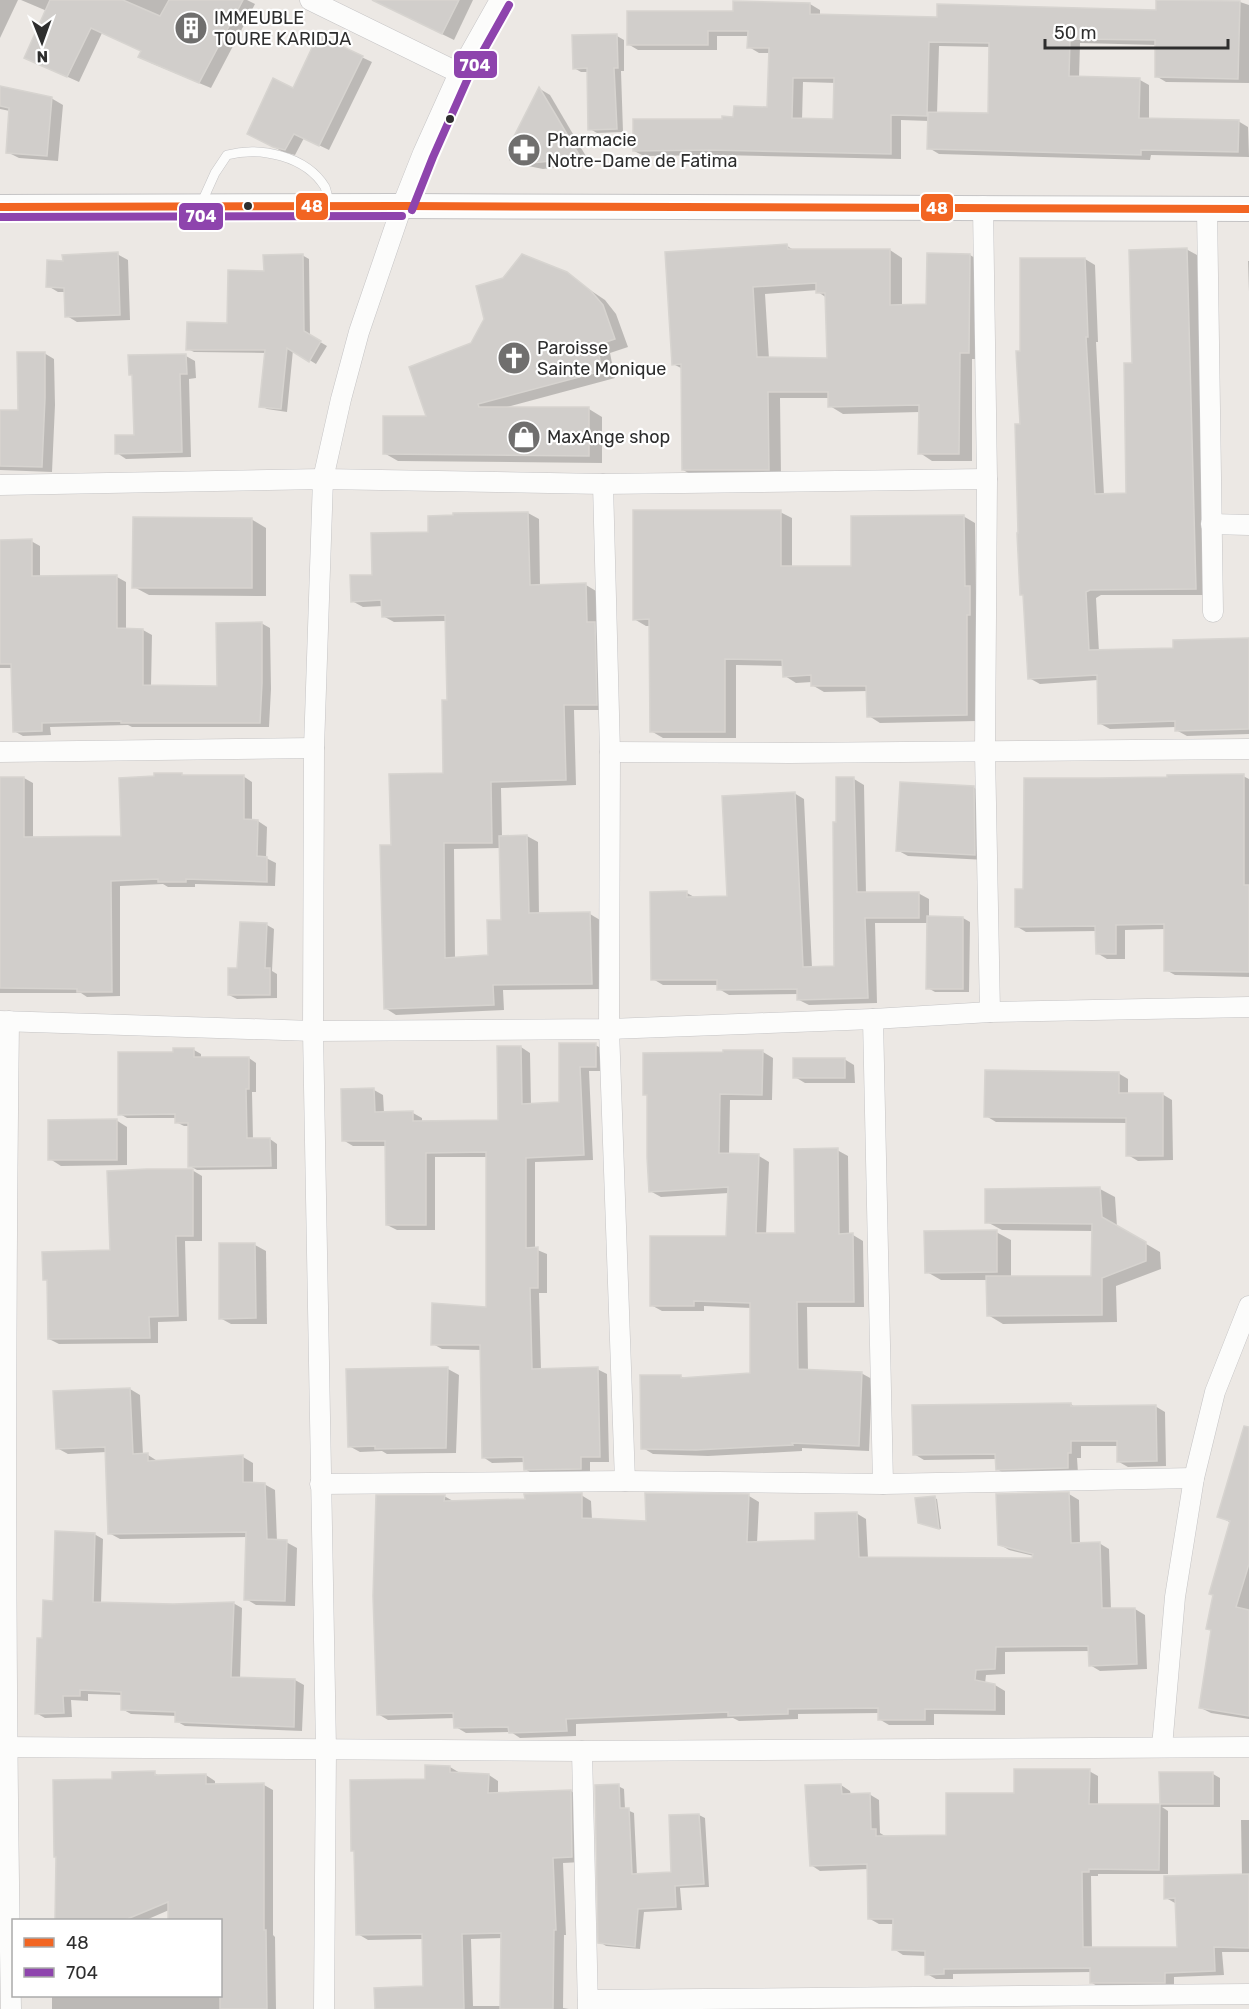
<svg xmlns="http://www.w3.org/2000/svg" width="1249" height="2009" font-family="Rubik,sans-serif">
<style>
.shadow{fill:#0003;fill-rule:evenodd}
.building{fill:#d1cecb;stroke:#d7d4d0;stroke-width:1.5;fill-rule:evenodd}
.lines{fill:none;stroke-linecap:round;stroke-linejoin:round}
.service-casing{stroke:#c5c4c5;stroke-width:10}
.minor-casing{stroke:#c5c4c5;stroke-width:21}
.tertiary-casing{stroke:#c5c4c5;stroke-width:26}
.service{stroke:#fcfcfb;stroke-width:9}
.minor{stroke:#fcfcfb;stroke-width:20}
.tertiary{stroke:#fcfcfb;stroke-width:24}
.bus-1-casing{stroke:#fff;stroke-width:12}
.bus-2-casing{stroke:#fff;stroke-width:12}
.bus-1{stroke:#f26522;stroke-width:8}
.bus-2{stroke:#8e44ad;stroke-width:8}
.bus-dot{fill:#2e2e2e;stroke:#fff;stroke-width:2}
.labels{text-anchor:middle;stroke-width:4.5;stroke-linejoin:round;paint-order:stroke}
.poi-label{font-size:18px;fill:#2e2e2e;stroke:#fff;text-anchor:start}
.line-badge{stroke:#fff;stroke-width:2}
.badge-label{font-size:16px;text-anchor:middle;font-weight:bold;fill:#fff}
</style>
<rect width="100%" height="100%" fill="#ece8e4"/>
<g class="shadow">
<path d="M0 0H18L0 38Z"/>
<path d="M21 0H247L255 4 211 88 151 63 140 56 143 51 102 33 79 82 37 63 47 11Z"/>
<path d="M373 0H473L454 40Z"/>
<path d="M1158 1 1240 2 1249 5V83L1166 82 1156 76 1157 45 1080 43 1079 78 1140 80 1149 85V119L1238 121 1248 127 1249 157 1151 155 1150 160 939 154 929 148V121L901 120V159L720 155 644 156 634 151 723 120 769 108 770 53H759L749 47V36H717V50H638L628 44 734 12 810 4 820 10V16L938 18 1158 12ZM939 46 990 47 989 115 937 114ZM803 82 836 83 835 120H802Z"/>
<path d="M617 36 624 40V71H621L623 132 597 133 590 129 588 72H581L574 68Z"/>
<path d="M319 37 372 62 329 150 304 138 295 155 283 152 258 138 294 90Z"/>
<path d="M0 88 51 98 63 105 58 161 19 158 7 152 10 111 0 109Z"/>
<path d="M540 89 550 95 590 163 543 169 523 165 512 159Z"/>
<path d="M787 246 794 250H890L902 258V306H928L970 255 982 262 981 359H972V461H932L920 453V412L843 414 830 406V398H780L781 476 696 477 683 470V369L673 364ZM818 290V292L827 298 829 359H769L765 294Z"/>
<path d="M1186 249 1197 255 1206 595H1101L1096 598 1099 652 1175 649 1249 640V734L1187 736 1176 730V727L1110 729 1099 723 1098 680 1040 684 1029 678 1022 425V352L1085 259 1095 265 1098 342H1096L1104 495H1128L1134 364Z"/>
<path d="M117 254 128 260 130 320 77 322 67 316 66 292H58L48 286 64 262Z"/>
<path d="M302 255 309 259 310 336 327 346 316 364 293 350 287 412 267 409 261 406 266 353 194 352 188 349 228 324 265 273Z"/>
<path d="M1248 261H1249V293V292Z"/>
<path d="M566 274 605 300 616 314 628 347 610 353 615 378 507 407 589 409 602 417V463L398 461 384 453 428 417 472 345Z"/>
<path d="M44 353 54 359 55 405 52 472 0 470V411L19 412Z"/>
<path d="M186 356 195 361 196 378 189 379 191 457 126 459 117 453 135 436 134 376 130 374Z"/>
<path d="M780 512 792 518V567L853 568 963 516 975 523 976 592 981 595 978 721 880 723 869 716 868 691 824 692 812 685V682L796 683 785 676 784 666 736 665V738H663L651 731V626H646L634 619Z"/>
<path d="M528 513 539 519 540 586 586 585 596 591 597 625 605 629 607 710H574L576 785 501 788 502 837 527 836 538 842 539 915 590 914 600 920 602 989 503 990 504 1010 396 1015 385 1008 392 846 444 775 448 701 446 621 394 622 383 616V606L363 607 352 601 374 576 430 533ZM500 848 502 921 489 956 455 958 454 849Z"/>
<path d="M251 519 266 528V596L149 595 134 587Z"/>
<path d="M0 541H31L40 546V577H117L126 582V630H143L152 635 151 687H219L261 623 270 628 271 689 269 727H132L128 725 50 727 51 735 23 736 14 731 13 668H0Z"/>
<path d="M182 775 185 776H243L252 782V821H258L267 827 266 858 276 863 275 886 195 884V887H168L163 884 120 886V996L87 997 81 993H0V778H24L33 783V839L123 838Z"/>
<path d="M1243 776 1249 779V977L1175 975 1166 970V929L1125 930V959H1107L1097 953V931L1026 932 1016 926 1024 891 1099 780Z"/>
<path d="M854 779 864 785 866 894 918 893 929 899V918H963L970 922 969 992H935L928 988V923H875L877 1003 809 1005 799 1000V994L729 995 719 989V985H663L653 979 687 893 696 898H729L794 793 804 799 812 968 836 967 838 823Z"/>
<path d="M973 787 984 794 986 860 908 856 897 850Z"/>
<path d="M267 925 274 929 272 971 277 974V998L237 999 229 995 239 970Z"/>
<path d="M561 1045H595L605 1050V1071H589L593 1160 535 1162V1249L547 1254V1293H539L541 1370 597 1369 607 1374 609 1462H590V1474L535 1475 525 1469V1462L492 1463 483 1457 481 1350 442 1349 433 1344 488 1309V1157H435V1230H397L387 1225 386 1146H353L343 1140 374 1090 383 1095 384 1113H413L422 1118V1122H500L521 1047 530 1053 531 1105 561 1104Z"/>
<path d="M194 1050 201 1054V1059L249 1058 256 1063V1092H252L253 1140 270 1139 277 1144V1169L197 1170 190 1166 189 1126H184L176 1122V1118H127L120 1114 175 1054Z"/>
<path d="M763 1052 773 1058 772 1100H730L729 1155 759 1156 769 1162 766 1235 797 1234 837 1150 848 1156 849 1235H853L863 1241 864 1307H807L808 1371 861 1373 872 1379 869 1451 802 1448V1451L708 1456 653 1454 643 1448 680 1376 686 1379 752 1375 751 1308 704 1306V1311H662L651 1305 727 1238 729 1193 661 1197 650 1191 649 1096 645 1094 644 1054Z"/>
<path d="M844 1059 854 1065 855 1083H805L795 1077Z"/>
<path d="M1118 1073 1128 1079V1095L1162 1094 1172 1100 1173 1160 1138 1161 1128 1155V1123L996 1122 986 1116Z"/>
<path d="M116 1120 127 1127V1165L61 1166 50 1159Z"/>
<path d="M192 1170 202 1176V1241H185L187 1321 158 1322V1343L59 1344 49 1339V1282L45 1279 112 1252Z"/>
<path d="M1100 1189 1115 1197 1117 1227 1160 1252 1161 1269 1116 1286 1117 1322 1003 1324 988 1315V1280H941L927 1272 996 1232 1011 1240V1277L1093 1278V1231L1002 1230 987 1222Z"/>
<path d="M220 1245H255L266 1251 267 1324H231L220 1318Z"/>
<path d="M448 1369 459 1375 456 1453 387 1454 382 1451 360 1452 349 1446 348 1371Z"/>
<path d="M130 1389 140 1395 143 1455H148L159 1462 243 1457 253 1463V1484H264L275 1490 277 1541 286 1542 297 1548 295 1606 256 1605 246 1599 248 1537 120 1539 109 1533 106 1452 68 1454 57 1448Z"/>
<path d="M1071 1404 1076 1408 1155 1406 1165 1412 1166 1466 1128 1467 1119 1462 1118 1446H1081V1458H1077L1078 1473 1007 1475 997 1469V1459L924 1460 914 1454Z"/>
<path d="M1249 1428V1719L1211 1713 1201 1708 1212 1631 1208 1629 1231 1523 1219 1516Z"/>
<path d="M1069 1494 1079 1500 1080 1544 1099 1543 1109 1549 1111 1610 1135 1609 1145 1615 1147 1669 1100 1671 1090 1665V1651L1005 1652V1674L986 1675 985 1684 995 1685 1005 1691V1715L934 1714V1725H889L879 1719V1713L798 1714V1719L739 1721 733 1718 576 1724V1736L520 1738 511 1732 466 1733 456 1727 455 1718 388 1720 378 1714 444 1496 455 1502 526 1500 581 1495 591 1501 592 1520 647 1522 749 1496 759 1502 757 1543 817 1541 856 1513 866 1519 868 1558 1034 1559V1556L1009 1550 999 1544Z"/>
<path d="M934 1498 937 1499 941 1529 922 1524Z"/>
<path d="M94 1534 103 1539 101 1603 173 1606 233 1603 242 1608 240 1679 295 1680 304 1685 302 1731 185 1726 176 1721 177 1716 131 1714 122 1709 123 1695 88 1694V1701L71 1700 72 1717 45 1718 36 1713 43 1640 54 1602Z"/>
<path d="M450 1767 460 1773 489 1775 498 1781V1794L571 1791 580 1797 582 1862 563 1863 566 1935H564L563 2008 569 2009H376L425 1987 424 1939 368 1940 358 1934 356 1852 353 1850 427 1780ZM503 1938 502 2006H473L471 1939Z"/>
<path d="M1089 1771 1098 1776V1806L1161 1805V1774H1213L1220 1778V1807H1162L1168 1811V1874H1098V1876H1091L1092 1949H1179L1175 1903 1166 1898 1242 1876 1241 1820H1249V1952H1222L1224 1975 1174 1977V1987L1101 1988 1092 1983V1972L953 1974V1979H936L927 1974 926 1956 903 1955 894 1949V1924H879L870 1919 869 1869 820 1871 811 1865 841 1785 850 1791 851 1795 869 1794 879 1800 880 1833 885 1836H947L1016 1795Z"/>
<path d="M154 1773 160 1776 206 1775 215 1781V1785H264L273 1790V1935L275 1937 276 2009H52V1997L220 1996V1920H169V1910L146 1920H57L58 1857 114 1781Z"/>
<path d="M618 1786 624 1789 625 1809 634 1813 637 1876 672 1873 699 1815 705 1818 709 1887 680 1888 682 1910 644 1912 640 1949 606 1946 600 1942Z"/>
</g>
<g class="building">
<path d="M50 0H123L160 16 169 0H243L199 83 138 57 141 51 91 28 67 77 24 58Z"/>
<path d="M372 0H459L442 34Z"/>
<path d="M1156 0 1240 1 1238 79 1155 77V40L1070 39 1069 76 1140 78 1139 118 1239 120 1238 152 1141 150V155L927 149 928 112 988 113 989 43 929 42 927 116 891 115V154L709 150 633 151V119H722V116L733 117 734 106 767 107 769 48H747L748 31H708V45H627V11H733V1L810 3V14L937 17V4L1156 10ZM793 78H834L833 119 792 118Z"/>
<path d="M617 34 618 68H614L617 129 588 130 587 68 573 69 572 35Z"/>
<path d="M318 35 363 56 319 146 294 134 285 150 273 147 247 134 273 78 293 88Z"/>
<path d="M0 86 52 97 47 156 6 153 9 108 0 106Z"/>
<path d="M539 87 557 117 581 158 531 163 510 160 507 150Z"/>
<path d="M787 244 788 249H890V305L926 304 927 253 970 254 969 353H960L959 454H918L919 405 828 407V392H768L769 470H682L681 364 672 365 665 252ZM816 283V293H825L827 358 757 357 753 287Z"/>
<path d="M1187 248 1196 589 1090 590 1086 592 1089 650 1173 648V640L1249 638V729L1175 731V721L1098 724 1097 675 1028 679 1023 595H1020L1017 533H1018L1015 424H1020L1016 351H1020V258H1085L1088 337H1086L1095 494 1126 493 1124 363H1132L1129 250Z"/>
<path d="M118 252 120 315 65 317 64 288 46 287 47 260 63 261 62 255Z"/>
<path d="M303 254 304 331 321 341 309 362 287 348 281 409 259 407 265 350H186L187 322 227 323 228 270 264 271 263 255Z"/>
<path d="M522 254 567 272 591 291 603 305 615 339 597 345 602 371 478 404 479 407H589V456L383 454V416H426L409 367 471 343 484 319 476 286 503 278Z"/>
<path d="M17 352H45V398L42 467 0 466V410H18Z"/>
<path d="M186 354 187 374H180L182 452 115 454V435H134L132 375H129L128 355Z"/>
<path d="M633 510H781V566H851V516L964 515 965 586H970V615H967V715L867 717 866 686H811V675L783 677 782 660 725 659V732H650L649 619 633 620Z"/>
<path d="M528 512 530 585 586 583 587 622H595L597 705H564L566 780 491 782 492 843H444L445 958 488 955 487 920H501L499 836 527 835 529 913 590 912 592 984 493 985 494 1005 384 1009 380 845H391L389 774 443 773 442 700H447L445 615 382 617 381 600 351 602 350 575H372L371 533 428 532V516L453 515V513Z"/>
<path d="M133 517 252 518V588H132Z"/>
<path d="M32 539V576L117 575V628L143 629V685L217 686 216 623 262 622V683L260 723H121V721L42 723V731L13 732 11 664H0V540Z"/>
<path d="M154 773H182V775H244V819L258 820 257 856 267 857V882L186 879V882H158V879L111 881 112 992H77V989L0 988V777H24V837L121 836 119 778 154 776Z"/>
<path d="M1244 774V885H1249V972L1164 971V924L1116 925V954H1096L1095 926 1015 927V889H1023L1024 778H1099L1167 777V775Z"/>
<path d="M836 777H854L857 892H919V918H865L868 998 797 1000V989L717 990V980H651L650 892 687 891V897L727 896 722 796 795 792 803 967 834 966 833 822H836Z"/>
<path d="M900 782 974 786 975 855 896 851Z"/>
<path d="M927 916 963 917V989H926Z"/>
<path d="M240 922 267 923 265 968H270V995H228V968H237Z"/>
<path d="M559 1043H596V1067H580L584 1155 526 1158V1248L538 1247V1288H530L532 1369 598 1367 600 1457H581V1469L524 1470 523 1457 482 1458 480 1345H431L432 1303 486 1307V1152L426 1153V1225H386L385 1141H342L341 1089 374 1088 375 1112 413 1111V1121L498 1120 497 1046H521L522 1104 559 1102Z"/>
<path d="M173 1048H194V1057H249V1089H246L247 1138H270L271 1166 188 1167V1123H175V1114L118 1115V1052H173Z"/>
<path d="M723 1050H763L762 1095 720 1094 719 1153 759 1154 756 1233H795L794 1149 838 1148 839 1234 853 1233 854 1302H797L798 1369 862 1372 859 1446 792 1443 793 1445 696 1450 641 1449 640 1375H681V1378L750 1373V1303L694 1301V1306H650V1236H726L728 1187 649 1192 647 1157V1095H643V1053L723 1052Z"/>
<rect x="793" y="1058" width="52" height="20"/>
<path d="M985 1070 1119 1072V1093H1163V1156H1126V1118L984 1117Z"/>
<path d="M117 1119V1160H48V1120Z"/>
<path d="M147 1169H193V1236H176L178 1316 149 1317 150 1338 48 1339 47 1280H43L42 1252 110 1250 107 1171Z"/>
<path d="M1100 1187 1102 1217 1146 1242V1261L1102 1278V1315L987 1316 986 1276H1091L1092 1224 985 1223V1189Z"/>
<path d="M997 1230V1272L925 1273 924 1231Z"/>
<path d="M219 1243H255L256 1318 219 1319Z"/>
<path d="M448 1367 446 1448 375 1449V1446L348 1447 346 1369Z"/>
<path d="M130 1388 133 1454 148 1453V1461L243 1455V1482L265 1483 267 1539 287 1540 285 1601 244 1600 246 1532 108 1534 105 1447 56 1449 53 1391Z"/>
<path d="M1071 1403V1406L1156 1405 1157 1461 1117 1462V1441H1071V1453H1068V1468L996 1470 995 1454 913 1455 912 1405Z"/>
<path d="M1244 1426 1249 1427V1564L1236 1607 1249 1610V1716L1199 1708 1211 1630 1206 1629 1213 1595 1209 1594 1230 1521 1217 1517Z"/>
<path d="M1069 1492 1071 1543 1100 1542 1102 1608H1135L1137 1664 1089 1666 1088 1646 996 1647 995 1669 976 1670 975 1680 995 1684V1710L925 1709V1720H878V1708L788 1709V1714L728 1716V1712L566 1719 567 1731 509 1733 508 1727 454 1728 453 1713 377 1715 373 1596 376 1495H445L444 1501 525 1499 524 1494 582 1493V1518L646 1521 645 1493 749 1494 747 1542 815 1540V1513L857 1512 859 1557 1032 1558 1033 1554 998 1545 996 1494Z"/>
<path d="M935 1496 939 1529 918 1523 915 1498Z"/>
<path d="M55 1531 95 1533 93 1602 173 1604 234 1602 231 1677 295 1679 294 1727 175 1722V1712L121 1710V1692L80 1690V1696H63L64 1713 35 1714 37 1638H42L43 1600 53 1601Z"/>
<path d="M425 1765 450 1766V1772L489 1774 488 1793 571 1790 572 1857 553 1858 556 1930H554L553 2009H500L501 1933 462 1934 464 2009H375L374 1988 423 1986 422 1934 356 1935 354 1851H351L350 1780 425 1779Z"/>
<path d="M1014 1769H1090L1089 1804H1160L1159 1870 1089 1869V1872H1082L1083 1947H1177L1175 1898 1164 1899V1876L1249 1874V1948L1214 1947 1215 1971 1165 1973V1983H1090V1968L944 1969V1974L925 1975V1951L892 1950 893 1919H868L867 1864 810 1866 805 1785 841 1784 842 1794 870 1793 871 1829H876V1836L946 1835V1793H1014Z"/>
<path d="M155 1771V1775L206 1774V1784L264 1783V1930H266L267 2009H220V1920H168V1902L125 1920H55L56 1857H54L53 1780 112 1779V1772Z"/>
<path d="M1159 1772H1213V1804H1160Z"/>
<path d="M619 1784 620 1808H629L632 1874 671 1872 669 1815 699 1814 704 1884 675 1886 676 1907 638 1909 635 1947 598 1943 595 1785Z"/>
</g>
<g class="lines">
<g class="service-casing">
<path id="service" d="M201 204 215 173 227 155C260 146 306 156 325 187 327 192 328 199 329 205"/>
</g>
<g class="minor-casing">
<g id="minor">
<path d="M310 0 459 73"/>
<path d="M983 206 987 479 985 752 990 1012"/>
<path d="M1207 209 1213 612"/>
<path d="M603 484 610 752 609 1029 625 1481"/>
<path d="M0 485 323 479 603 484 987 479"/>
<path d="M1211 524 1249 525"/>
<path d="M0 752 314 748"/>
<path d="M610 752 789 753 1249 749"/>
<path d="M873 1019 883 1484"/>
<path d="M0 1021 313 1031 609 1029 873 1019 990 1012 1249 1007"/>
<path d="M9 1021C5 1350 5 1680 11 2009"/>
<path d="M320 1484 625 1481 883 1484 1194 1478"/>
<path d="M0 1747 582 1751 1249 1747"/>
<path d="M1162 1747 1175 1597 1194 1478 1215 1392 1249 1306"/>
<path d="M582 1751 588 2009"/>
<path d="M588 2000 1249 1994"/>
<path d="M324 2009 326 1749 313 1031 314 748 323 479 341 399 359 332 402 206 423 153 459 73 500 0"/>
</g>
</g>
<g class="tertiary-casing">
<path id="tertiary" d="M0 207 402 206 1249 209"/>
</g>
<use href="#service" class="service"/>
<use href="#minor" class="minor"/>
<use href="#tertiary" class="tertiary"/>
<g class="bus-1-casing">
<path id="bus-1" d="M0 207 402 206 1249 209"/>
</g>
<g class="bus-2-casing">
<g id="bus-2">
<path d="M412 210 433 157 468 78 509 5"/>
<path d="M0 217 402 216"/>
</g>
</g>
<use href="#bus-1" class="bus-1"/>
<use href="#bus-2" class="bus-2"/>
</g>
<defs>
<g id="building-disc" transform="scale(1.725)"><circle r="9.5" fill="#706f6e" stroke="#fff"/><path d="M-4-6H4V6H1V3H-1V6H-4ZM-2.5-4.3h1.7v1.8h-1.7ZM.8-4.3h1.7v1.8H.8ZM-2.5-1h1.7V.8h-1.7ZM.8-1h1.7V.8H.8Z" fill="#fff"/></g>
<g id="pharmacy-disc" transform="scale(1.725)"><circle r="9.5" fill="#706f6e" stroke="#fff"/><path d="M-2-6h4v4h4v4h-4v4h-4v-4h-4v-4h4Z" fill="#fff"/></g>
<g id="church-disc" transform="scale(1.725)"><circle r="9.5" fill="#706f6e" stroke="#fff"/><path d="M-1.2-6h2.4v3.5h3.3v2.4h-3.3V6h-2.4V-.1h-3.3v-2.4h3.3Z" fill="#fff"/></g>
<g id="shop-disc" transform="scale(1.725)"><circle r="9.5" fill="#706f6e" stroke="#fff"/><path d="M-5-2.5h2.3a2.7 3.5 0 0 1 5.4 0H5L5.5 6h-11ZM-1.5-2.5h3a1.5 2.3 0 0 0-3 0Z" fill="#fff"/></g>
</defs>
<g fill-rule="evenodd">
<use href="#building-disc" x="191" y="28"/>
<use href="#pharmacy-disc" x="524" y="150"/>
<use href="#church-disc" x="514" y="358"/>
<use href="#shop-disc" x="524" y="437"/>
</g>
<g class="bus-dot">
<circle cx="450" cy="119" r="5"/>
<circle cx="248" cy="206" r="5"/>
</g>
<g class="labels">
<g class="poi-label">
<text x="214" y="24">IMMEUBLE<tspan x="214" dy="21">TOURE KARIDJA</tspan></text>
<text x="547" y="146">Pharmacie<tspan x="547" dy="21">Notre-Dame de Fatima</tspan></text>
<text x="537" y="354">Paroisse<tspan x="537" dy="21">Sainte Monique</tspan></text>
<text x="547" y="443">MaxAnge shop</text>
</g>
</g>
<g class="line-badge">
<rect x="453" y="50" width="45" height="29" rx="6" fill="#8e44ad"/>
<rect x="295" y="192" width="34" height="29" rx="6" fill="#f26522"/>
<rect x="920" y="193" width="34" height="29" rx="6" fill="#f26522"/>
<rect x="178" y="202" width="46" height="29" rx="6" fill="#8e44ad"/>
</g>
<g class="badge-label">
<text x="475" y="71">704</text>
<text x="312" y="212">48</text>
<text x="937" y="214">48</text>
<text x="201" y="222">704</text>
</g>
<rect x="12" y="1919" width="210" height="78" fill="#ffffff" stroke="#ababab" stroke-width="1.5"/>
<rect x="24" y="1938" width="30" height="9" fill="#f26522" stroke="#ababab" stroke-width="1.5"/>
<text x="66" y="1949" font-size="18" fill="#2e2e2e">48</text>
<rect x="24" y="1968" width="30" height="9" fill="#8e44ad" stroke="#ababab" stroke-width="1.5"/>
<text x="66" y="1979" font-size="18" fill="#2e2e2e">704</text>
<g transform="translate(42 42) rotate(179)" stroke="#ffffff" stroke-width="4.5" paint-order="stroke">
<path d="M0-4.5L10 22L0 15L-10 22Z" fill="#2e2e2e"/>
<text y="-9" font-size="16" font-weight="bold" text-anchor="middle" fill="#2e2e2e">N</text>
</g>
<path d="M1045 39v9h183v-9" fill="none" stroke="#2e2e2e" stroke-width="3"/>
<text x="1054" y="39" font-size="18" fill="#2e2e2e" stroke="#ffffff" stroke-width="4.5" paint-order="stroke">50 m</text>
</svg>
